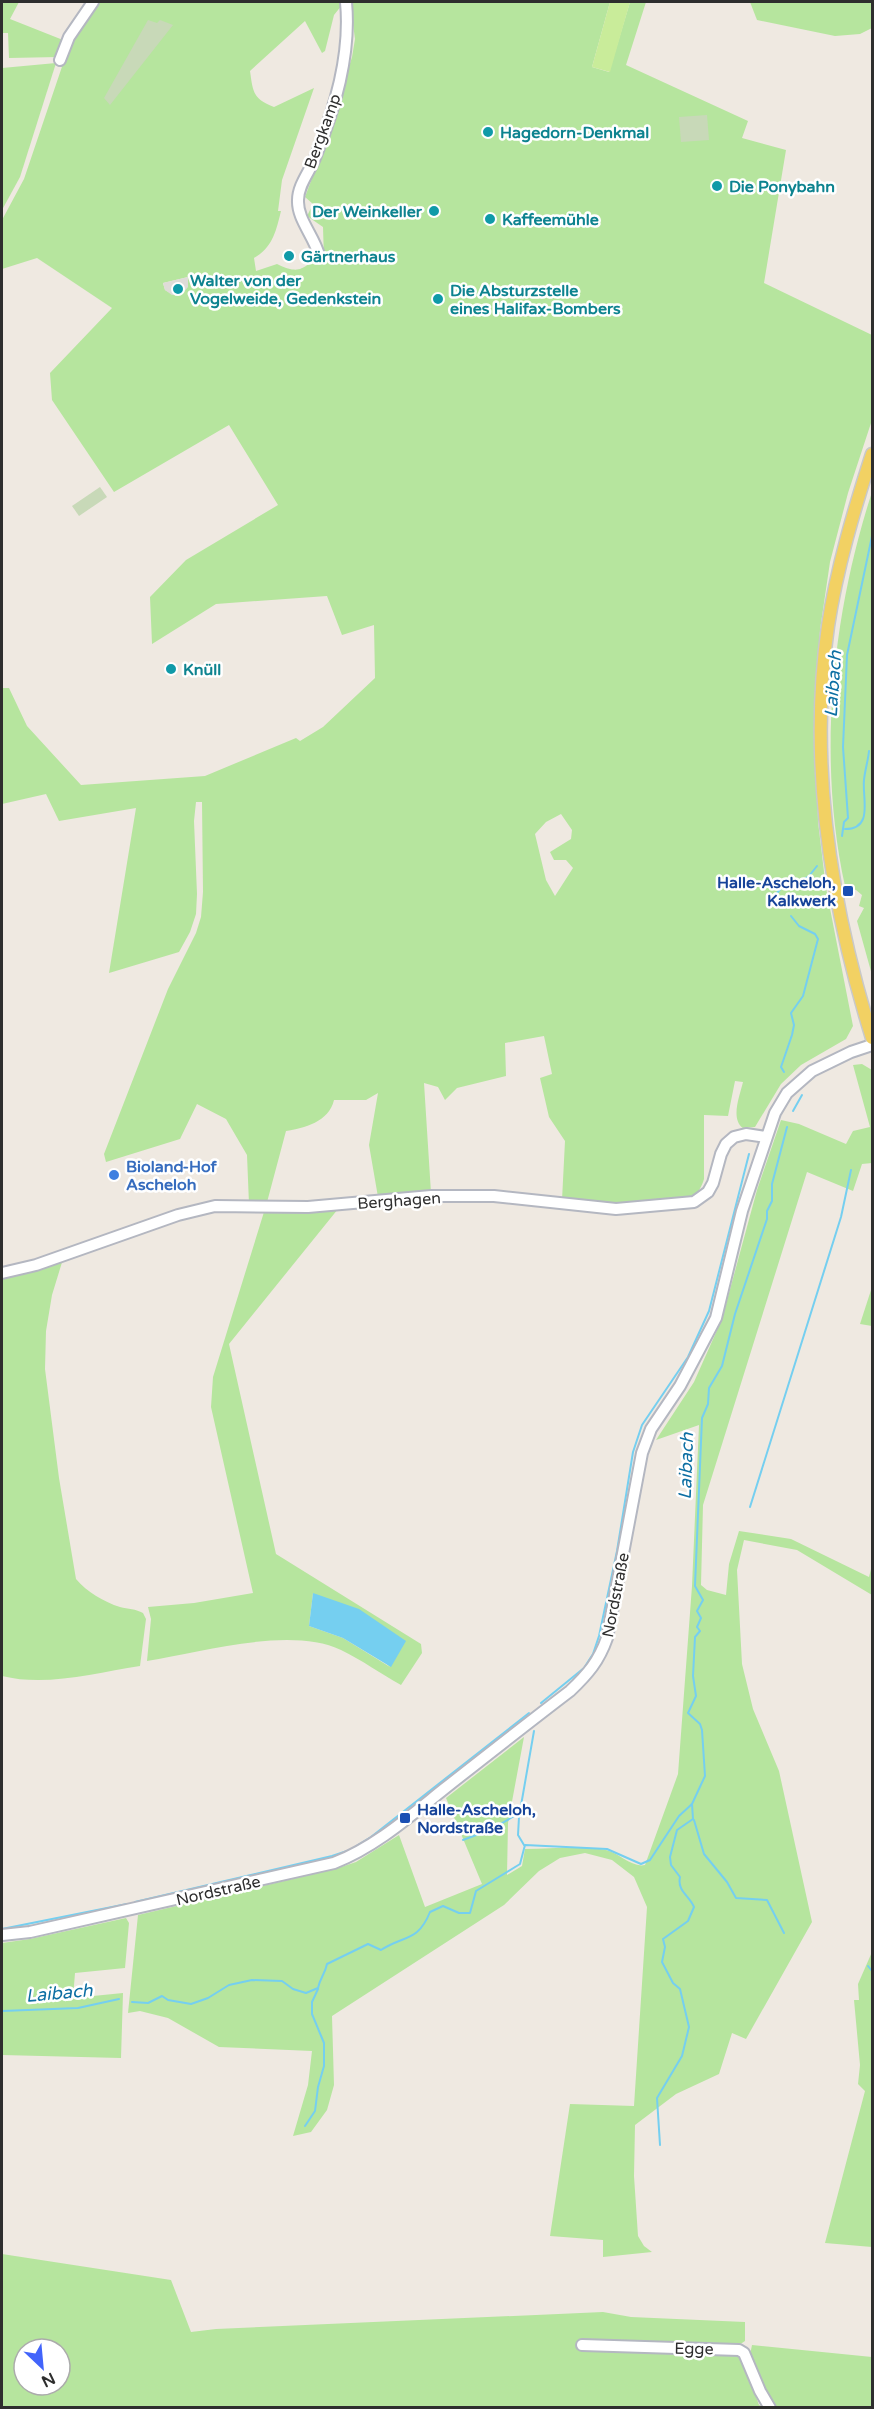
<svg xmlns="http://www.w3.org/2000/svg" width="874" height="2409" font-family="'Varela Round',sans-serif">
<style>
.green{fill:#b6e59e;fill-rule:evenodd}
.cemetery{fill:#c8d9b8}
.pitch{fill:#c9ec9a}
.plaza{fill:#dfdcd8}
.water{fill:#75cff0}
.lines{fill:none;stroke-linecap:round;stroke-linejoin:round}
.stream{stroke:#75cff0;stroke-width:2}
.minor-casing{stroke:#b4b7c1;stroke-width:14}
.major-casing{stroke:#c9c9c9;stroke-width:15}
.minor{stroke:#fff;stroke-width:10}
.major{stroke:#f2d163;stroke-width:12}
.culture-dot{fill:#0f9aa8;stroke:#fff;stroke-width:2}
.transit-dot{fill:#1a4fb4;stroke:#fff;stroke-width:2}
.shop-dot{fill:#3f7fe0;stroke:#fff;stroke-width:2}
.labels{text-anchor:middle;stroke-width:5;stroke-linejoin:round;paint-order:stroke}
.street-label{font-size:16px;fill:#2e2e2e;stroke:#fff}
.culture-label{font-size:16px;font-weight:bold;fill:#0d838f;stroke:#fff;text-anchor:start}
.transit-label{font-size:16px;font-weight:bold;fill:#164399;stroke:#fff;text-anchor:end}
.shop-label{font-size:16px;font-weight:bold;fill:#366cbe;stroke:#fff;text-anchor:start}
.water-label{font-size:18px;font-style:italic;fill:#0d6fa3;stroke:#fff}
</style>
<rect width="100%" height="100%" fill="#efe9e1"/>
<g class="green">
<path d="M2 2H19L10 19 63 40 58 57 9 58 8 33H2Z"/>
<path d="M99 2H342V5L334 15 325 51 322 53 305 21 250 71C253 92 253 99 274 107L314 88 282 180 278 211H281C276 231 273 247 254 258L256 271 277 264C306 278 300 262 324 260L323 227 307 216 313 204 305 197 327 138 352 57 355 39 350 2H610L592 67 609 72 630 2H646L626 65 748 121 742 138 786 150 764 283 872 335V420L848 493 830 562 820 630 815 709 818 822 826 888 853 1026 846 1039 801 1065 781 1084 755 1127 743 1128C730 1119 740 1095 743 1082L735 1081 728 1116 704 1115V1179C702 1186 698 1194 691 1198 663 1209 594 1202 562 1200L565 1141 549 1117 540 1078 552 1074 544 1036 505 1043 506 1076 457 1088 445 1100 438 1087 424 1083 431 1193 378 1197 369 1145 378 1093 366 1100H334C329 1122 304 1128 286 1131L266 1206 249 1204 247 1155 226 1119 197 1104 180 1139 106 1162 104 1154 168 989 196 933 201 917 203 892 202 802H196L194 821 197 894 196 914 190 932 179 952 109 973 136 808 59 821 46 794 2 804V688H9L27 726 81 785 205 776 296 738 300 741 323 727 375 678 374 625 342 635 327 596 216 604 152 644 150 597 186 560 278 505 229 425 114 492 52 400 50 373 112 308 37 258 2 269V220L24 179 69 46ZM188 277 183 293 176 296 165 290 163 283ZM561 814 572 830 571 839 550 852 554 860H566L573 868 555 896 546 880 535 834 546 822Z"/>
<path d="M750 2H872V28L860 34 835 36 757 20Z"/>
<path d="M56 63 20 177 2 210V68Z"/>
<path d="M872 492V975L857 921 864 908 859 906 862 895 856 890 845 886C817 759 832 615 872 492Z"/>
<path d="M862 1064 872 1070V1163L862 1164 853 1191 807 1172 703 1505 701 1585 707 1590 726 1595 729 1564 739 1531 791 1539 869 1577 872 1565V1595L797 1550 744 1540 737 1570 742 1664 753 1709 779 1771 812 1922 746 2039 732 2033 719 2074 676 2094 635 2125 634 2176 638 2236 644 2246 652 2252 603 2257V2240L550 2236 570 2104 634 2106 647 1907 634 1877 612 1860 585 1853 560 1858 539 1871 504 1905 332 2016 334 2085 327 2110 311 2132 293 2136 308 2085 312 2051 219 2047 168 2018 140 2011 128 2013 138 1915 335 1869 356 1862 399 1835 425 1907 482 1884 446 1798 524 1737 508 1823 507 1875 522 1866 525 1849C551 1849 580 1845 606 1850 619 1853 632 1868 645 1865L678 1774 692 1586 699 1425 656 1440 694 1382 722 1319 757 1190 781 1120 799 1124 846 1144 853 1131 870 1127 853 1065Z"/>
<path d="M338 1209 229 1344 276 1554 421 1644 422 1653 401 1685C381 1674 362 1660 341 1650 290 1626 202 1652 147 1661L151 1619 148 1607 194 1603 253 1593 211 1407 213 1377 264 1212ZM313 1593 390 1667 343 1638 309 1626Z"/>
<path d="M63 1259 52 1295 46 1331 45 1369 59 1478 76 1579C87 1592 104 1602 120 1607 128 1609 136 1609 143 1613L146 1619 140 1666C95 1673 46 1687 2 1676V1277Z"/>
<path d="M872 1287V1326L860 1324Z"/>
<path d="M126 1918 129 1923 125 1968 75 1973 73 1998 123 1993 121 2058 2 2055V1943L30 1939Z"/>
<path d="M872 1952V2247L825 2243 865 2091 858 2084 860 2065 854 2000H859L858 1984Z"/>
<path d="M2 2254 171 2280 191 2332 216 2329 603 2312 631 2317 745 2322V2341L739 2345 690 2344 731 2352 742 2357 759 2405 764 2407H2ZM24 2349H60V2385H24Z"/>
<path d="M752 2345 872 2357V2407H774L750 2355Z"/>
</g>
<g class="cemetery">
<path d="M148 20 157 23 160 20 173 25 110 105 104 98Z"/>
<path d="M707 115 709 140 681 142 679 117Z"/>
<path d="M100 487 107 497 79 516 72 506Z"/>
</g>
<path class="pitch" d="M610 2H630L610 72 592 67Z"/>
<path class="plaza" d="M188 277V287L183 293 172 295 165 290 163 283Z"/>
<path class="water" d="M313 1593 359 1609 406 1641 391 1667 343 1638 309 1626Z"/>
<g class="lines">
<g class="stream">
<path d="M872 745V743"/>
<path d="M845 829C874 829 862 798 864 780 865 770 868 761 869 751"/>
<path d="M842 836 844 822 848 818 843 747 847 655 872 536"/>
<path d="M798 883 809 876 817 866"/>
<path d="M780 906 776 894 783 886 790 887"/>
<path d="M784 1072 781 1067 792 1035 794 1025 791 1013 803 996 818 939 815 934 799 926 791 916"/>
<path d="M793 1111 802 1095"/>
<path d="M750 1507 841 1217 851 1170"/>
<path d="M541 1703 584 1668 593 1654 599 1636 617 1551 633 1452 642 1425 688 1357 709 1311 749 1154"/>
<path d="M519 1817 534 1731"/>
<path d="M694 1820 704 1854 727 1882 736 1898 767 1900 784 1933"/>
<path d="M463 1840 492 1829 516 1815 519 1817 518 1835 524 1845"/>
<path d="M135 1902 332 1856 350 1850 371 1837 529 1713"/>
<path d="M2 1929 127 1904"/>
<path d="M868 1966 872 1971"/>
<path d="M132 2002 148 2003 162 1996 168 2000 191 2004 208 1998 229 1985 252 1980 282 1981 293 1989 306 1993 318 1988C320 1978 325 1974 327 1964L368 1944 381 1950C404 1935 418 1942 430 1912L443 1906 459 1913H470L476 1891 520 1864 525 1845 607 1849 641 1864 650 1860 679 1816 692 1804 705 1776 702 1730 700 1724 688 1713 696 1696 693 1676 695 1637 700 1631 697 1627 701 1618 697 1611 703 1600 695 1586 702 1418 708 1404 709 1388 722 1366 735 1314 767 1219V1211L772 1201V1184L787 1127"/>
<path d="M2 2011 78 2008 119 1999"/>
<path d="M872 2053V2055"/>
<path d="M305 2126 315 2111 318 2087 324 2066V2043L312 2014V2002L318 1989"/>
<path d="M660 2145 657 2098 682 2056 689 2027 680 1989 673 1983 662 1962 665 1947 663 1939 688 1921 694 1907C689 1895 677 1891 680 1877L671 1865 670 1857 677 1830 693 1819 692 1804"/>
</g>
<g class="minor-casing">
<g id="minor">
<path d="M60 60 69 37 93 2"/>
<path d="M319 255C314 236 297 219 298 200 298 185 310 171 315 158 335 108 351 55 346 2"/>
<path d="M2 1273 36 1265 178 1215 215 1206 308 1207 431 1196H494L616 1209 694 1202 708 1192 713 1183 721 1154 726 1144 734 1137 746 1134 766 1137"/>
<path d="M2 1935 30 1932 334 1863C375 1847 409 1817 444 1789 486 1756 528 1723 570 1691 588 1674 599 1661 607 1638L642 1453 651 1429 680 1386 716 1318 742 1211 775 1113 787 1093 812 1071 851 1052 872 1045"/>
<path d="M582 2345 739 2350 744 2353 760 2391 770 2408"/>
</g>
</g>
<g class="major-casing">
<path id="major" d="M872 454C854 510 837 567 828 626 808 764 831 906 872 1038"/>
</g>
<use href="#minor" class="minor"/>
<use href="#major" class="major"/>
</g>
<g class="culture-dot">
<circle cx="488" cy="132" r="6"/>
<circle cx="717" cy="186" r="6"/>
<circle cx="434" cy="211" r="6"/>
<circle cx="490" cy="219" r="6"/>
<circle cx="289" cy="256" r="6"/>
<circle cx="178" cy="289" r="6"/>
<circle cx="438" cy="299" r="6"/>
<circle cx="171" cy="669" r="6"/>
</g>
<g class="transit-dot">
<rect x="842" y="885" width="12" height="12" rx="3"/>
<rect x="399" y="1812" width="12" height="12" rx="3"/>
</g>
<circle class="shop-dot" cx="114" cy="1175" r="6"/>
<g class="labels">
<g class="street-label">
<text transform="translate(322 131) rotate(-70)" y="6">Bergkamp</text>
<text transform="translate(399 1200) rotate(-4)" y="6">Berghagen</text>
<text transform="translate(615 1595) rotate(-79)" y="6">Nordstraße</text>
<text transform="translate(218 1890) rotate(-13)" y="6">Nordstraße</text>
<text transform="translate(694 2348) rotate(1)" y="6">Egge</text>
</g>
<g class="culture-label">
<text x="500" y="138">Hagedorn-Denkmal</text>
<text x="729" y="192">Die Ponybahn</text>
<text x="422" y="217" text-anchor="end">Der Weinkeller</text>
<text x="502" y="225">Kaffeemühle</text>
<text x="301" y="262">Gärtnerhaus</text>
<text x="190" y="286">Walter von der<tspan x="190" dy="18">Vogelweide, Gedenkstein</tspan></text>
<text x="450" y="296">Die Absturzstelle<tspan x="450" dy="18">eines Halifax-Bombers</tspan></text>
<text x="183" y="675">Knüll</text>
</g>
<g class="transit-label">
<text x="836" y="888">Halle-Ascheloh,<tspan x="836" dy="18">Kalkwerk</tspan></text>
<text x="417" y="1815" text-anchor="start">Halle-Ascheloh,<tspan x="417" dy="18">Nordstraße</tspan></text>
</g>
<g class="shop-label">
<text x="126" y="1172">Bioland-Hof<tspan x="126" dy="18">Ascheloh</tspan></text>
</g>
<g class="water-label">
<text transform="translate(833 684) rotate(-86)" y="6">Laibach</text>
<text transform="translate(686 1466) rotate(-88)" y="6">Laibach</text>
<text transform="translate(59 1993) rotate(-5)" y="6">Laibach</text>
</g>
</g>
<rect width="874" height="2409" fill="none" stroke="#2e2e2e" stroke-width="6"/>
<g transform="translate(42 2367) rotate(154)"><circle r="28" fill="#ffffff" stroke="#ababab" stroke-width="1.5"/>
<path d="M0-4.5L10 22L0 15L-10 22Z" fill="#4264fb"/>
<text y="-9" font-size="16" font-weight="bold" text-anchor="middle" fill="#2e2e2e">N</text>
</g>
</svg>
